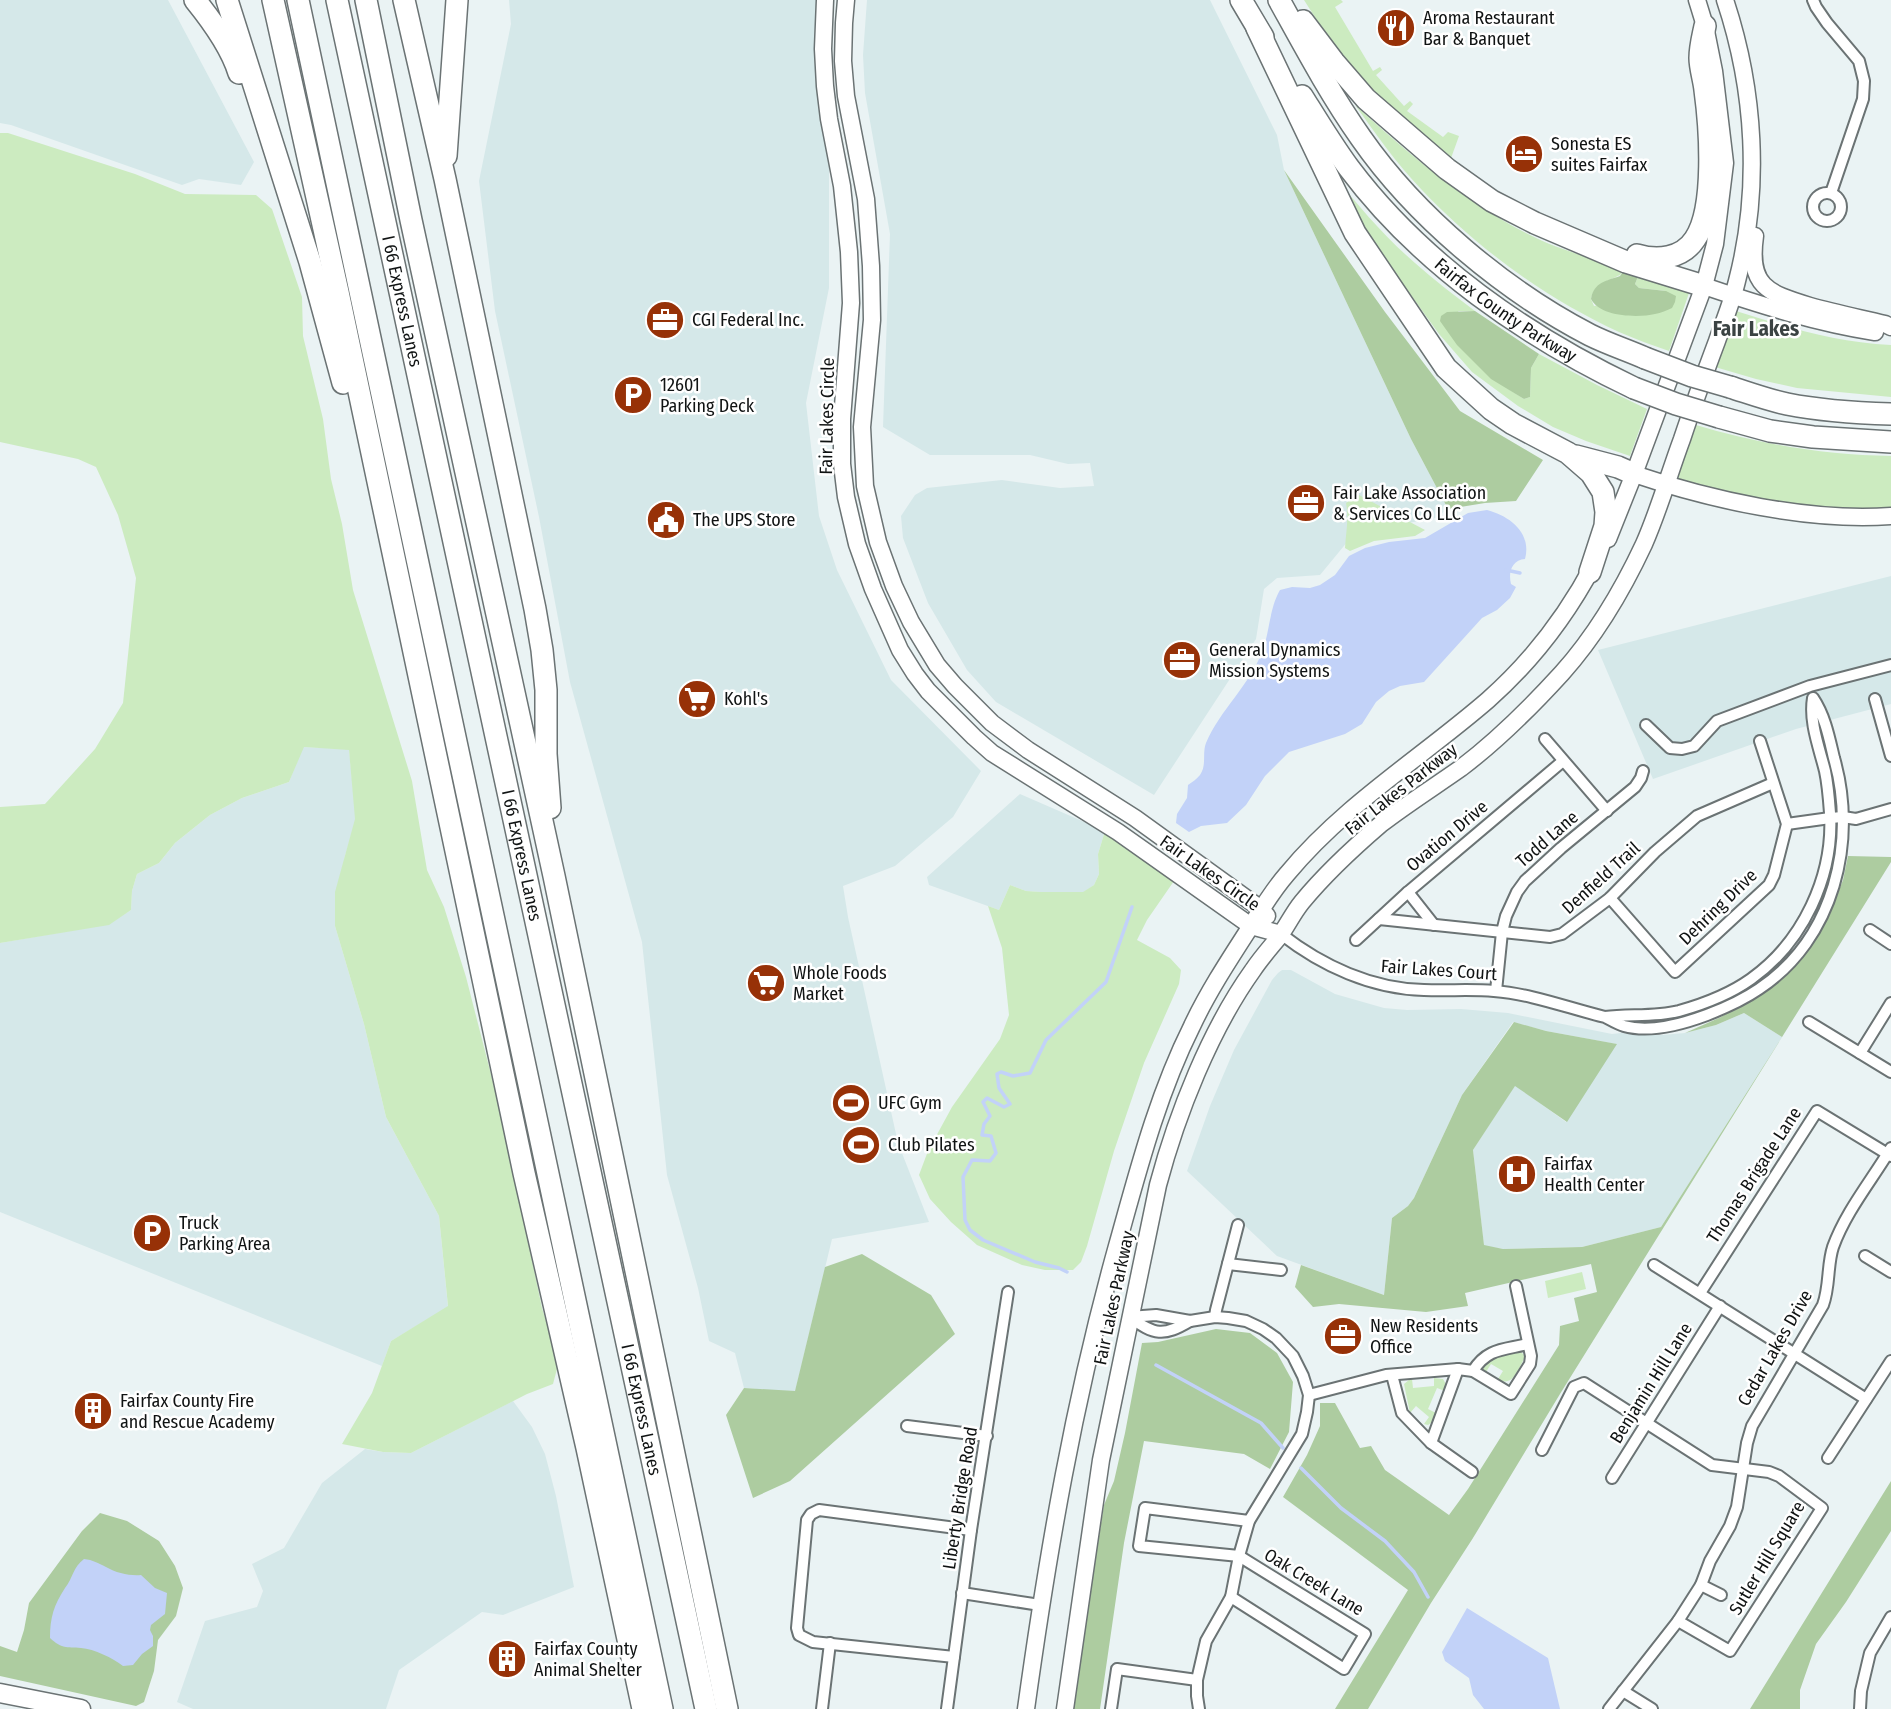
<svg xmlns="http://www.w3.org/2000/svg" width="1891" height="1709" font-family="'Fira Sans Condensed',sans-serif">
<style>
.built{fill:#d5e8e9}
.green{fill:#ccebc0}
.forest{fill:#adcca0}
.water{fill:#c2d2f8}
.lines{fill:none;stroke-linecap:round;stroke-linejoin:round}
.stream{stroke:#c2d2f8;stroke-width:3.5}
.street-casing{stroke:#6b7374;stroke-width:14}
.secondary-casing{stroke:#6b7374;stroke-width:19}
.primary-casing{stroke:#6b7374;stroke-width:21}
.highway-casing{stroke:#6b7374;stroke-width:24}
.street{stroke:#fff;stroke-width:10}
.secondary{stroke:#fff;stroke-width:16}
.primary{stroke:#fff;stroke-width:18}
.highway{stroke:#fff;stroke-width:21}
.highway-bridge-casing{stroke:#6b7374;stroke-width:24;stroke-linecap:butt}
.highway-bridge{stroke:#fff;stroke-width:21}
.labels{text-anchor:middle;stroke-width:5;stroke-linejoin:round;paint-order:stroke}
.poi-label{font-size:18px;fill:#101313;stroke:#fff;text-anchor:start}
.street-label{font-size:18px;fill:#101313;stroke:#fff}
.quarter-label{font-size:21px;font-weight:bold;fill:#3b4343;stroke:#fff}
</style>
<rect width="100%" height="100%" fill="#eaf3f4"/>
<g class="built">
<path d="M0 0H168L254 162 241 185 199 179 182 185 11 125 0 123Z"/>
<path d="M509 0H826L829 119V288L806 403 819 516 837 570 891 680 981 771 953 817 895 866 843 886 848 917 898 1143 929 1222 832 1239 795 1392 744 1388 735 1353 709 1341 698 1288 667 1175 642 942 570 682 539 517 495 311 479 181 511 24Z"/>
<path d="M867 0H1210L1277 135 1284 170 1411 439 1448 509 1435 518 1381 528 1348 541 1320 575 1277 578 1264 589 1256 639 1154 795 996 702 967 670 928 603 903 538 901 516 915 495 927 488 1002 480 1060 488 1094 486 1090 463 1068 464 1030 455H930L883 427 890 234 865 93 863 55Z"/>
<path d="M1891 576V704L1796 729 1653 779 1598 650Z"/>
<path d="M303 747 349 749 356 819 345 856 335 926 364 1024 386 1117 439 1216 448 1307 391 1341 382 1366 0 1212V943L109 924 131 910 132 891 137 874 159 863 175 843 210 815 242 798 289 782Z"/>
<path d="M1020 794 1105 831 1098 854 1099 874 1094 885 1084 892H1041L1026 891 1010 885 999 910 929 885 927 877Z"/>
<path d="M1282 970H1291L1335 994 1384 1008 1407 1010 1461 1009 1508 1013 1612 1034 1621 1033 1640 1035H1662L1685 1033 1716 1025 1744 1013 1782 1037 1661 1227 1582 1247 1503 1249 1484 1246 1473 1150 1515 1085 1566 1122 1616 1044 1546 1031 1513 1022 1462 1095 1414 1198 1408 1206 1392 1218 1384 1295 1277 1256 1187 1171 1210 1106 1234 1050 1272 980 1278 973Z"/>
<path d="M513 1401 532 1427 545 1454 556 1496 574 1587 503 1615 482 1612 399 1670 386 1709H193L177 1702 205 1621 257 1607 263 1591 252 1564 284 1548 322 1483 365 1449 383 1452 411 1453Z"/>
</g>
<g class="green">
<path d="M1304 0H1341L1343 2 1335 7 1373 71 1380 67 1382 70 1376 75 1404 106 1410 101 1413 104 1407 111 1443 137 1448 132 1459 136 1450 161C1434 148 1418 136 1403 123 1364 87 1332 45 1304 0Z"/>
<path d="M1355 105C1409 154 1463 201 1528 234 1558 250 1593 258 1625 269L1620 275C1608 281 1594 284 1591 299L1594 306 1666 291 1639 288 1635 284 1639 274 1687 290 1689 293 1669 351C1652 345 1635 339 1619 332 1545 298 1477 248 1421 189 1396 163 1376 134 1355 105Z"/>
<path d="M0 133H8L135 174 185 194 256 195 272 209 302 297 303 336 323 419 331 479 342 524 353 590 412 781 427 870 444 907 466 977 504 1125 542 1308 555 1351 557 1369 553 1384 527 1394 411 1453 383 1452 342 1444 372 1393 391 1341 448 1306 439 1216 386 1117 364 1024 335 926V892L355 819 349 750 304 747 289 782 242 798 210 815 175 843 159 863 137 874 132 891 131 910 109 925 0 943V807L45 804 95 749 123 703 136 578 118 515 96 467 78 459 0 442Z"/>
<path d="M1334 175C1358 206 1385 237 1415 263 1434 280 1455 296 1475 311H1458L1510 390 1524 399 1530 397 1531 368 1539 354 1597 385 1647 409 1630 456 1586 441 1553 427 1518 406 1472 372 1439 334 1381 254 1360 222Z"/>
<path d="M1736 311C1790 328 1834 342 1891 345V397L1797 388 1756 379 1715 367Z"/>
<path d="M1696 425C1759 444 1825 455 1891 456V510L1844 509 1763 502 1688 484 1679 479 1678 476Z"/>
<path d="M1359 495 1425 530 1415 536 1374 541 1350 551 1345 548C1346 531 1349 519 1346 503Z"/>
<path d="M1105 831 1174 881 1147 920 1137 940 1170 958 1181 970 1179 984 1144 1063 1114 1151 1087 1246 1081 1262 1073 1270H1045L1022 1265 977 1245 951 1222 930 1199 919 1175 928 1151 952 1107 1000 1039 1009 1015 1002 948 988 906 999 910 1010 885 1026 891 1041 892H1083L1094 885 1099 874 1098 854Z"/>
<path d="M1582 1272 1586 1289 1548 1298 1545 1281Z"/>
<path d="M1521 1352 1525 1356 1524 1359C1518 1370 1512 1388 1498 1379L1503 1371 1491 1364 1486 1372 1482 1369C1490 1356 1506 1355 1521 1352Z"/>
<path d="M1434 1378 1443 1379 1447 1386 1445 1391 1437 1388 1428 1409 1436 1413 1432 1422 1428 1425 1424 1424 1429 1417 1416 1406 1410 1413 1404 1384 1409 1380 1412 1379 1413 1388 1434 1386Z"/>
</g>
<g class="forest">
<path d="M1284 170 1385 312 1460 411 1543 460 1516 501 1485 503 1448 509 1411 439Z"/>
<path d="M1625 269 1639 274 1635 284 1639 288 1666 291 1676 296 1675 302 1672 308C1667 310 1661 313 1655 314 1638 318 1600 317 1591 299 1594 282 1606 281 1620 276Z"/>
<path d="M1475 311 1539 354 1531 368 1530 397 1524 399 1491 379 1457 345 1440 321 1441 316 1447 312Z"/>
<path d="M1848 856 1891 857V862L1560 1394 1473 1538 1431 1603 1368 1709H1335L1408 1590 1283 1497 1307 1455 1320 1426V1403H1335L1360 1448 1371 1446 1385 1470 1449 1515 1468 1489 1559 1345 1560 1326 1579 1321 1574 1298 1597 1292 1591 1264 1465 1293 1468 1306 1426 1312 1339 1304 1313 1307 1295 1287 1301 1265 1384 1295 1392 1218 1408 1206 1414 1198 1462 1095 1514 1022 1546 1031 1617 1044 1567 1122 1515 1086 1473 1150 1484 1245 1503 1249 1582 1247 1661 1227 1782 1037 1744 1013 1716 1025 1685 1033 1721 1017 1757 996 1802 957 1829 916 1843 880Z"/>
<path d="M862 1254 931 1295 955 1334 790 1481 753 1498 726 1415 744 1388 795 1391 825 1267Z"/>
<path d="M1216 1329 1250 1333 1277 1353 1293 1382 1289 1432 1270 1469 1244 1454 1144 1441 1124 1543 1100 1709H1073L1082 1641 1104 1505 1114 1481 1125 1433 1142 1343 1158 1342Z"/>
<path d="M1891 1481V1531L1846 1602 1816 1644 1800 1690V1709H1750Z"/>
<path d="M100 1513 127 1521 159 1541 175 1566 183 1588 176 1616 158 1640 154 1671 144 1702 136 1706 0 1676V1646L17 1652 24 1630 29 1603 82 1531Z"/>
</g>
<g class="water">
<path d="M1487 510C1510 516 1532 533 1525 559 1512 560 1508 572 1511 584L1516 587 1510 598 1497 610 1482 618 1424 682 1400 686 1389 691 1376 702 1362 724 1345 734 1289 752 1265 776 1246 805 1227 823 1201 826 1189 832 1176 823 1177 814 1187 798 1188 785C1192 782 1197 779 1200 775 1207 765 1202 753 1206 743 1220 710 1249 686 1262 652 1270 632 1269 609 1280 590L1292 587 1310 588 1320 585 1335 575 1349 556 1365 548 1389 542 1425 538 1468 513Z"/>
<path d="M84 1559C93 1560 98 1563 106 1567 116 1573 130 1576 141 1575L155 1588 167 1593 165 1614 151 1625 150 1630 153 1636V1646L142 1654 133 1665 123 1666C113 1658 94 1649 81 1648 66 1647 62 1649 50 1638 50 1617 54 1605 65 1588 73 1578 73 1567 84 1559Z"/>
<path d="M1467 1608 1548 1658 1560 1709H1484L1473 1695 1469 1678 1445 1661 1442 1652Z"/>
</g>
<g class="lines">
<g class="stream">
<path d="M1506 570 1520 573"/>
<path d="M1067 1272 1059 1268 1035 1262 983 1240 970 1230 965 1220 963 1177 972 1160 990 1161 996 1153 991 1136 982 1135 984 1124 990 1116 983 1102 987 1098 1004 1107 1010 1104 999 1088 997 1074 1001 1072 1013 1076 1030 1073 1046 1040 1106 982 1132 907"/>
<path d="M1156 1365 1261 1423 1283 1448"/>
<path d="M1301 1468 1341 1508 1385 1541 1414 1572 1428 1597"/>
</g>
<g class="street-casing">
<g id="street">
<path d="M1813 0 1816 7 1827 23 1859 61 1864 81 1863 99 1831 193"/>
<circle cx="1827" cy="207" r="14"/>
<path d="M1875 699 1891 756"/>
<path d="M1646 725 1670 748 1682 749 1694 746 1717 721 1810 686 1891 665"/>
<path d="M1545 739 1607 811"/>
<path d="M1787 824 1830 818 1843 817 1856 819 1891 809"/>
<path d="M1408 892 1434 925"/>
<path d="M1610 898 1675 972 1769 885 1774 875 1787 824 1760 741"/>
<path d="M1379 919 1550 937 1562 934 1610 898 1655 852 1697 816 1773 783"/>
<path d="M1870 930 1891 944"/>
<path d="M1281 934C1322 966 1372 989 1424 990 1448 991 1471 989 1494 991 1532 994 1568 1008 1605 1017 1611 1020 1617 1024 1624 1026 1649 1033 1683 1024 1707 1015 1725 1008 1743 1000 1759 989 1834 939 1858 841 1834 758 1829 737 1825 716 1813 698 1809 722 1819 747 1825 771 1828 785 1829 799 1830 813 1834 876 1803 942 1751 979 1730 994 1704 1004 1679 1011 1655 1017 1629 1014 1605 1017"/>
<path d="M1356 940 1408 892 1563 761"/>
<path d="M1496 991 1502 932 1506 916 1517 892 1525 881 1561 848 1635 787 1641 778 1643 771"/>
<path d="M1809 1022 1891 1072"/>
<path d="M1860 1053 1891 1003"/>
<path d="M1865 1256 1891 1272"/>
<path d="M1228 1264 1281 1270"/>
<path d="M1654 1265 1866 1399"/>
<path d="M1700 1293 1817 1111 1891 1156"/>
<path d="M1129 1317 1156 1315 1190 1321 1215 1317 1228 1318 1246 1321 1263 1329 1276 1338 1293 1356 1303 1376 1309 1395 1307 1412 1302 1434 1249 1521 1239 1556 1231 1597 1206 1641 1197 1680"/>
<path d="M1129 1317C1155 1335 1163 1337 1190 1321"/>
<path d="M1215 1317 1216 1310 1238 1225"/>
<path d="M1473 1371C1487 1348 1504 1350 1528 1344"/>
<path d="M1392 1375 1402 1413 1431 1443 1472 1472"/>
<path d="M1309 1395 1386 1375 1458 1369 1473 1371 1511 1394 1530 1364 1531 1356 1516 1286"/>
<path d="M907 1426 987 1436"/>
<path d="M1431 1443 1458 1369"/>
<path d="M1542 1450 1574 1387 1584 1383 1712 1465 1769 1472 1779 1476 1822 1508 1730 1651 1678 1621"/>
<path d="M1828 1458 1891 1361"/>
<path d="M1612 1478 1720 1306"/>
<path d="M1701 1585 1721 1595"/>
<path d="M962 1593 1040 1605"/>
<path d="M1231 1597 1344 1669 1365 1634 1239 1556 1139 1546 1145 1508 1249 1521"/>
<path d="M954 1657 813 1642 799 1635 797 1628 807 1520 811 1514 819 1510 971 1530"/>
<path d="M1623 1691 1652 1709"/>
<path d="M822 1709 830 1643"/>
<path d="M947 1709 971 1530 1008 1292"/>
<path d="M1111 1709 1117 1669 1197 1680V1696L1199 1709"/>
<path d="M1609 1709 1678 1621 1701 1585 1710 1561 1730 1526 1737 1507 1747 1443 1752 1426 1823 1305C1830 1286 1827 1265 1833 1247 1846 1211 1872 1180 1891 1148"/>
<path d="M1860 1709 1861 1691 1870 1653 1891 1617"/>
</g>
</g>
<g class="secondary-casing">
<g id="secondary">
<path d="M825 0 823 49 825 86 829 119 842 186 849 252 851 303 842 419V464L846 497 857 544 873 589 900 650 915 674 928 691 974 737 992 753 1118 832 1251 926 1281 934"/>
<path d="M846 0 844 23 843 61 846 96 866 199 871 266 872 320 862 427 865 486 878 542 894 586 911 622 937 665 955 686 992 723 1028 750 1135 818 1261 909 1267 916"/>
<path d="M1755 236C1748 286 1767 293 1810 306 1835 313 1860 318 1885 324L1891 327"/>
<path d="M1704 286C1760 305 1817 323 1875 332"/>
<path d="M1634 474C1711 500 1809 522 1891 516"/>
<path d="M1608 539 1634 474 1704 286 1715 244 1725 163 1714 71 1705 26 1697 0"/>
<path d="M1026 1709C1048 1551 1074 1400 1117 1246 1138 1171 1157 1096 1192 1026 1208 992 1229 960 1249 929 1261 910 1272 891 1287 874 1344 805 1421 758 1488 700 1531 662 1567 615 1594 564"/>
<path d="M1065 1709 1101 1460 1158 1185C1177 1114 1210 1030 1253 970 1261 958 1270 948 1279 937 1287 926 1293 913 1302 902 1325 874 1353 848 1381 824 1407 804 1434 787 1461 768 1498 740 1531 707 1562 673 1596 635 1623 589 1644 544 1659 510 1669 474 1682 439 1693 406 1705 373 1717 341 1724 321 1732 302 1737 281 1761 189 1755 90 1725 0"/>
</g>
</g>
<g class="primary-casing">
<path id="primary" d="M0 1693 81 1709"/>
</g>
<g class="highway-casing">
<g id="highway">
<path d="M195 0C212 21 231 47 239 73"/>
<path d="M227 0 310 262 343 383"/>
<path d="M273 0 338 292 524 1173 587 1448 643 1709"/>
<path d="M298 0 662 1709"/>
<path id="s1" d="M337 0 706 1709"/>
<path d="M366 0 411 220 554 876 727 1709"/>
<path d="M404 0 445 179 535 609 542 650 546 690V754L550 808"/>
<path d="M1241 0 1263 37"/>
<path d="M1279 0C1305 47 1330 94 1361 138 1416 217 1505 291 1590 335 1608 344 1627 350 1645 358"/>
<path d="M1303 21 1334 62 1366 99 1447 169 1492 201 1535 223 1626 262 1704 286"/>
<path d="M1257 28 1355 233 1446 368 1491 409 1513 424 1568 453 1591 473 1603 492 1606 512 1605 526 1590 572"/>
<path id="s2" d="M1302 96C1317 120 1332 145 1349 168 1421 264 1527 337 1634 388"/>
<path d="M446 156 457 0"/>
<path d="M1637 255C1657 261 1682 259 1695 239 1716 208 1710 127 1705 90 1704 80 1700 68 1700 58 1700 47 1703 36 1705 26"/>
<path d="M1730 387C1749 393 1768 400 1787 404 1822 411 1856 413 1891 414"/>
<path d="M1719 417 1770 431 1813 437 1891 442"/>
<path d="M1576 456 1618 467 1634 474"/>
</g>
</g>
<use href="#street" class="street"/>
<use href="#secondary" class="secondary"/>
<use href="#primary" class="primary"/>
<use href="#highway" class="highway"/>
<g class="highway-bridge-casing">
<g id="highway-bridge">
<path d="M1645 358 1692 376 1730 387"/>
<path d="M1634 388 1676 404 1719 417"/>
</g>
</g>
<use href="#highway-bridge" class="highway-bridge"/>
</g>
<defs>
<g id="restaurant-disc" transform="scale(2.0125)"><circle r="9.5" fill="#973107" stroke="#fff"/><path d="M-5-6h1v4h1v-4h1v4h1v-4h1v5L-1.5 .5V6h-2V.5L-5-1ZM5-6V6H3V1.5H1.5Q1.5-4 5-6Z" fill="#fff"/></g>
<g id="hotel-disc" transform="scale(2.0125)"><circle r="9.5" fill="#973107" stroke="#fff"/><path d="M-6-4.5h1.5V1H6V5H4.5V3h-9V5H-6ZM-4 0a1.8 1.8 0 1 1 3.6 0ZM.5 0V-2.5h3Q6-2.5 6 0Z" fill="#fff"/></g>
<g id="office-disc" transform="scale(2.0125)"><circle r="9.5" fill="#973107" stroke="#fff"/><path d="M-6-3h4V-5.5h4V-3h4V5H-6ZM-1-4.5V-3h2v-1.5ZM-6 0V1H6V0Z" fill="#fff"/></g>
<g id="parking-disc" transform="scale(2.0125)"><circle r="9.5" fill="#973107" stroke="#fff"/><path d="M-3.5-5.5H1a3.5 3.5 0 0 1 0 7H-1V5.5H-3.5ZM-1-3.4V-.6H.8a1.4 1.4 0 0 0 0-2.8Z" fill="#fff"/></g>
<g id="civic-disc" transform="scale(2.0125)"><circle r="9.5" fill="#973107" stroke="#fff"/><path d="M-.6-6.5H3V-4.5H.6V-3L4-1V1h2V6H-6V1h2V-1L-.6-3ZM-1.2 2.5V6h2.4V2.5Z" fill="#fff"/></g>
<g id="supermarket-disc" transform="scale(2.0125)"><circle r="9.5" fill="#973107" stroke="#fff"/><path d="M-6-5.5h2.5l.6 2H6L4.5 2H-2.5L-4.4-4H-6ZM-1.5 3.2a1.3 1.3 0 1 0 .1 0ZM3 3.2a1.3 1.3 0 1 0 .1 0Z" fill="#fff"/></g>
<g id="stadium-disc" transform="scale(2.0125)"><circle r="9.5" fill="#973107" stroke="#fff"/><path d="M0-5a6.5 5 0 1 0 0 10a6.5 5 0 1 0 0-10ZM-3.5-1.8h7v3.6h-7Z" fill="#fff"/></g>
<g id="hospital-disc" transform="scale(2.0125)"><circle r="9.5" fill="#973107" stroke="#fff"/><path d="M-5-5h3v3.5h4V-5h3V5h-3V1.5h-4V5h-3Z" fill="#fff"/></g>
<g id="building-disc" transform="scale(2.0125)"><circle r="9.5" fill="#973107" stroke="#fff"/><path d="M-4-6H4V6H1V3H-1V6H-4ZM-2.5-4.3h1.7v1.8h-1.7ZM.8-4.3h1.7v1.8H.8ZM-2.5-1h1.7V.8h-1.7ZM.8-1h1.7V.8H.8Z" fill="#fff"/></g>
</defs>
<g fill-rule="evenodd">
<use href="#restaurant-disc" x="1396" y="28"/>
<use href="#hotel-disc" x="1524" y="154"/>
<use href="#office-disc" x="665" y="320"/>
<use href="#parking-disc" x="633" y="395"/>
<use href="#office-disc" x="1306" y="503"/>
<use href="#civic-disc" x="666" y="520"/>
<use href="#office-disc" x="1182" y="660"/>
<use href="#supermarket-disc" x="697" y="699"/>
<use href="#supermarket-disc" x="766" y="983"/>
<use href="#stadium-disc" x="851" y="1103"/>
<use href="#stadium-disc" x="861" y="1145"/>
<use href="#hospital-disc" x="1517" y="1174"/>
<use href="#parking-disc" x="152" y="1233"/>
<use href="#office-disc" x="1343" y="1336"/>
<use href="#building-disc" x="93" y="1411"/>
<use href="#building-disc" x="507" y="1659"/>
</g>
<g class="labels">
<g class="poi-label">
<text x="1423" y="24">Aroma Restaurant<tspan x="1423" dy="21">Bar &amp; Banquet</tspan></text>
<text x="1551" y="150">Sonesta ES<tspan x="1551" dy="21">suites Fairfax</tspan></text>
<text x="692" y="326">CGI Federal Inc.</text>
<text x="660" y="391">12601<tspan x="660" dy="21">Parking Deck</tspan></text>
<text x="1333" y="499">Fair Lake Association<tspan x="1333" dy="21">&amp; Services Co LLC</tspan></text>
<text x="693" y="526">The UPS Store</text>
<text x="1209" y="656">General Dynamics<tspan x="1209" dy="21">Mission Systems</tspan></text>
<text x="724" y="705">Kohl's</text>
<text x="793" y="979">Whole Foods<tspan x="793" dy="21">Market</tspan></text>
<text x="878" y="1109">UFC Gym</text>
<text x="888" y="1151">Club Pilates</text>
<text x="1544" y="1170">Fairfax<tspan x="1544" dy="21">Health Center</tspan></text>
<text x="179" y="1229">Truck<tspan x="179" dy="21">Parking Area</tspan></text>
<text x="1370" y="1332">New Residents<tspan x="1370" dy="21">Office</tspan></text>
<text x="120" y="1407">Fairfax County Fire<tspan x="120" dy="21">and Rescue Academy</tspan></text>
<text x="534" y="1655">Fairfax County<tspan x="534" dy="21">Animal Shelter</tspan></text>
</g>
<g class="street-label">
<text dy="6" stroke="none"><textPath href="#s1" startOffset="308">I 66 Express Lanes</textPath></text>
<text dy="6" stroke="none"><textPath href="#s2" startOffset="299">Fairfax County Parkway</textPath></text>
<text transform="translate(827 416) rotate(-89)" y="6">Fair Lakes Circle</text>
<text transform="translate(1401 789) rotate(-38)" y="6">Fair Lakes Parkway</text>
<text transform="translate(1447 836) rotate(-40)" y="6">Ovation Drive</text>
<text transform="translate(1547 839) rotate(-41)" y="6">Todd Lane</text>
<text dy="6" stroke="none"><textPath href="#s1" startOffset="875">I 66 Express Lanes</textPath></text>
<text transform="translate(1210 873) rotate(35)" y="6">Fair Lakes Circle</text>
<text transform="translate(1601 878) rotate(-42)" y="6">Denfield Trail</text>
<text transform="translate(1718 907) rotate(-44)" y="6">Dehring Drive</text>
<text transform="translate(1439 970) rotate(4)" y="6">Fair Lakes Court</text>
<text transform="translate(1754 1175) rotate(-57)" y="6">Thomas Brigade Lane</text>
<text transform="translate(1114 1298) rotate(-78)" y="6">Fair Lakes Parkway</text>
<text transform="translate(1775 1348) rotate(-60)" y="6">Cedar Lakes Drive</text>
<text transform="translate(1651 1383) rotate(-58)" y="6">Benjamin Hill Lane</text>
<text dy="6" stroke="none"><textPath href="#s1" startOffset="1442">I 66 Express Lanes</textPath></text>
<text transform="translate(960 1498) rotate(-81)" y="6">Liberty Bridge Road</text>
<text transform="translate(1767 1558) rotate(-59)" y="6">Sutler Hill Square</text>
<text transform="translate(1314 1582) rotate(31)" y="6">Oak Creek Lane</text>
</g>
<g class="quarter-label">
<text x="1756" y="336">Fair Lakes</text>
</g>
</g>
</svg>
